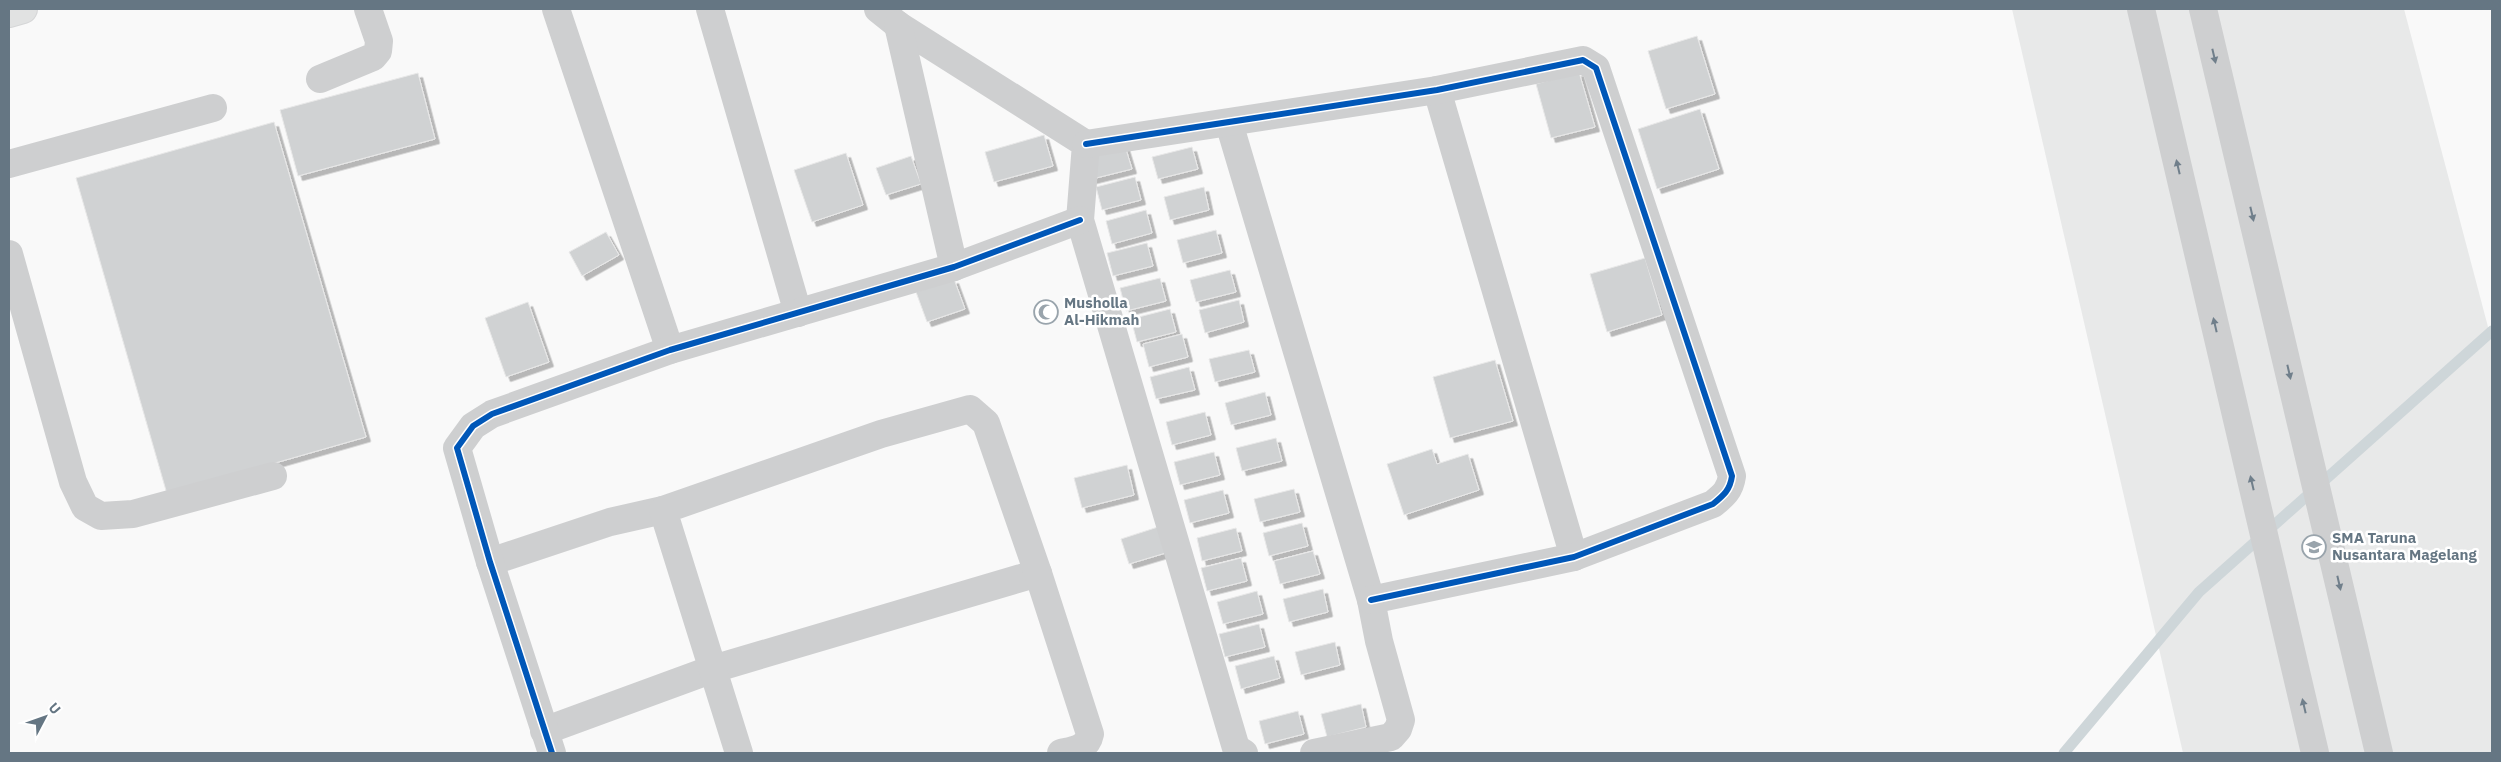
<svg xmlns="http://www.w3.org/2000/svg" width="2501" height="762" font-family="'IBM Plex Sans',sans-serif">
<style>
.built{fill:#e8e9e9}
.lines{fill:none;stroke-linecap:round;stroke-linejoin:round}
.stream{stroke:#ced6d9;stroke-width:11}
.building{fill:#d0d2d3;stroke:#e8e8e8;filter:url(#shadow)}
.major-casing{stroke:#d5d6d7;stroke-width:30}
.minor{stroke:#cecfd0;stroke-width:28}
.major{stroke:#e1e2e2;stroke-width:28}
.cycleway-casing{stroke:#fff;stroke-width:9}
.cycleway{stroke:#0057b8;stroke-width:6}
.oneway{fill:#707f8b}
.labels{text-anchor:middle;stroke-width:5;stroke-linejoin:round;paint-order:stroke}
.poi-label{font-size:15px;font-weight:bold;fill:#657683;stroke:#fff;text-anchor:start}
</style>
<defs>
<filter id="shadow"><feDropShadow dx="4.5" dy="4.5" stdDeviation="0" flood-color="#0004"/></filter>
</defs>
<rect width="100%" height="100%" fill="#f9f9f9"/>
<path class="built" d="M2012 9H2404L2492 342V753H2183Z"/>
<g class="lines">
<path class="stream" d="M2064 753 2199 592 2492 331"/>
</g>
<g class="building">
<path d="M1697 36 1715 94 1666 109 1648 51Z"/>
<path d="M1579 72 1595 127 1551 138 1536 84Z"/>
<path d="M418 73 435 139 298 176 280 110Z"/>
<path d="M1700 109 1719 169 1657 189 1638 129Z"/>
<path d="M274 122 366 437 167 494 76 178Z"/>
<path d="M1044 135 1053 166 994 182 985 152Z"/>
<path d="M1125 146 1132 169 1092 179 1086 156Z"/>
<path d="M1192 147 1198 169 1158 179 1152 157Z"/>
<path d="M846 153 863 205 812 222 794 170Z"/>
<path d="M911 156 921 184 886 195 876 168Z"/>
<path d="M1135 177 1141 200 1102 210 1096 187Z"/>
<path d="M1204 187 1209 210 1170 220 1164 197Z"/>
<path d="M1146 210 1152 233 1112 244 1106 221Z"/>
<path d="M1216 230 1222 253 1183 263 1177 240Z"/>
<path d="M606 232 619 255 582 276 569 252Z"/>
<path d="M1147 243 1153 266 1113 276 1107 253Z"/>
<path d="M1645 258 1662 315 1607 332 1590 274Z"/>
<path d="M1230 270 1236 292 1196 302 1190 280Z"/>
<path d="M1160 278 1166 301 1126 311 1120 288Z"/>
<path d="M954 279 965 309 927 322 916 292Z"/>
<path d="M1239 300 1244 322 1205 333 1199 310Z"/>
<path d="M528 302 549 362 506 377 485 318Z"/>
<path d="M1170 309 1176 332 1137 342 1131 319Z"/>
<path d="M1182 334 1188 357 1149 367 1143 344Z"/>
<path d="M1249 350 1255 372 1215 382 1209 359Z"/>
<path d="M1495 360 1513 421 1450 438 1433 377Z"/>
<path d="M1189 367 1195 390 1156 399 1150 377Z"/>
<path d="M1265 392 1271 415 1231 425 1225 403Z"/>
<path d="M1205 412 1211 435 1172 445 1166 422Z"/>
<path d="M1276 438 1282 461 1242 471 1236 448Z"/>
<path d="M1432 449 1437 464 1468 454 1479 490 1404 515 1387 464Z"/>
<path d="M1214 452 1220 475 1180 485 1174 462Z"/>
<path d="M1127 465 1134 495 1082 508 1074 478Z"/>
<path d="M1294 489 1300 512 1260 522 1254 499Z"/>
<path d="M1223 490 1229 513 1190 523 1184 500Z"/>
<path d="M1302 523 1308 546 1269 556 1263 533Z"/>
<path d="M1161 526 1169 552 1129 564 1121 539Z"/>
<path d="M1236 528 1242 551 1202 561 1197 538Z"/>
<path d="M1313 551 1320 574 1280 584 1274 561Z"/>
<path d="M1241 558 1247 581 1207 591 1201 568Z"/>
<path d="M1323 589 1328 612 1289 622 1283 599Z"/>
<path d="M1257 591 1263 614 1223 624 1217 602Z"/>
<path d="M1259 624 1265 647 1225 657 1219 634Z"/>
<path d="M1335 642 1340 665 1301 675 1295 652Z"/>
<path d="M1274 656 1280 678 1241 689 1235 666Z"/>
<path d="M1361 704 1366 727 1327 737 1321 714Z"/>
<path d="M1298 711 1304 734 1265 744 1259 721Z"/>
</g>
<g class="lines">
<g class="major-casing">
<path id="major" d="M9 13 23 9"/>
</g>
<g class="minor">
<path d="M556 9 670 350"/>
<path d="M710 9 798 313"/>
<path d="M878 9 898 25 1086 144 1080 220 1236 748 1244 753"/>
<path d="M2141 9 2315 753"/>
<path d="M2203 9 2379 753"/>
<path d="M898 25 954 267"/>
<path d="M320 79 373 57 378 51 379 41 368 9"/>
<path d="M1437 90 1574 557"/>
<path d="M1229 123 1371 600 1379 641 1401 720 1398 729 1391 737 1314 753"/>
<path d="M1086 144 1437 90 1583 60 1596 68 1732 476C1730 490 1724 495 1713 504L1574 557 1371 600"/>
<path d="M9 164 213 108"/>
<path d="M9 254 73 482 85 507 101 516 133 514 273 476"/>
<path d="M490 562 610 522 663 510"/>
<path d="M544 731 713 669 1038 573"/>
<path d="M552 753 490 562 457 448 473 426 492 414 670 350 954 267 1080 220"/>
<path d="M739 753 663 510 881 434 970 409 986 423 1038 573 1090 734C1087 749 1074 750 1061 753"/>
</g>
<use href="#major" class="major"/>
<g class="cycleway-casing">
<g id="cycleway">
<path d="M1086 144 1437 90 1583 60 1596 68 1732 476C1730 490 1724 495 1713 504L1574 557 1371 600"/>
<path d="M552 753 490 562 457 448 473 426 492 414 670 350 954 267 1080 220"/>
</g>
</g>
<use href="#cycleway" class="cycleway"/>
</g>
<defs><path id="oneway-solid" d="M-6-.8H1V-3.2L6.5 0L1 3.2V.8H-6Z" transform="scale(1.25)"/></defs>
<g class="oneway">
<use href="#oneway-solid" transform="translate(2214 56) rotate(77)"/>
<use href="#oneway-solid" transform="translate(2178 167) rotate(-103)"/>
<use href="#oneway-solid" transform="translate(2252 214) rotate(77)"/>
<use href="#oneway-solid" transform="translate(2215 325) rotate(-103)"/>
<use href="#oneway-solid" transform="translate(2289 372) rotate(77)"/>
<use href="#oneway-solid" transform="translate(2252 483) rotate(-103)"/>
<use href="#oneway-solid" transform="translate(2339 583) rotate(77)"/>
<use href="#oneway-solid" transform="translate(2304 706) rotate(-103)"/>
</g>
<defs>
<g id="mosque-ring" transform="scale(1.25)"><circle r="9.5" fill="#fff" stroke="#99a4ac" stroke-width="1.5"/><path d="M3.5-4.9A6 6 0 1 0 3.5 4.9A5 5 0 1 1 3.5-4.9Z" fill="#99a4ac"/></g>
<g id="school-ring" transform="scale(1.25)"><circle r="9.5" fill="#fff" stroke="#99a4ac" stroke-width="1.5"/><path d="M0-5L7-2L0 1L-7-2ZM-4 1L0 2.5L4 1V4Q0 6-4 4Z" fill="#99a4ac"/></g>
</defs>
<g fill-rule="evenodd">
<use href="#mosque-ring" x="1046" y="312"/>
<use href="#school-ring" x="2314" y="547"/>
</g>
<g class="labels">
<g class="poi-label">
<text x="1064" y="308">Musholla<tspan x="1064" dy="17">Al-Hikmah</tspan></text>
<text x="2332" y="543">SMA Taruna<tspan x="2332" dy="17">Nusantara Magelang</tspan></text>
</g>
</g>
<rect width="2501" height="762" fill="none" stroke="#657683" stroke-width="20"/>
<g transform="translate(45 717) rotate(49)" stroke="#ffffff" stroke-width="4" paint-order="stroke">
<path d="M0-4L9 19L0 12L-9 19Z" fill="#657683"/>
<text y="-8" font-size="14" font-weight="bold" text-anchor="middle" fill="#657683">U</text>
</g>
</svg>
